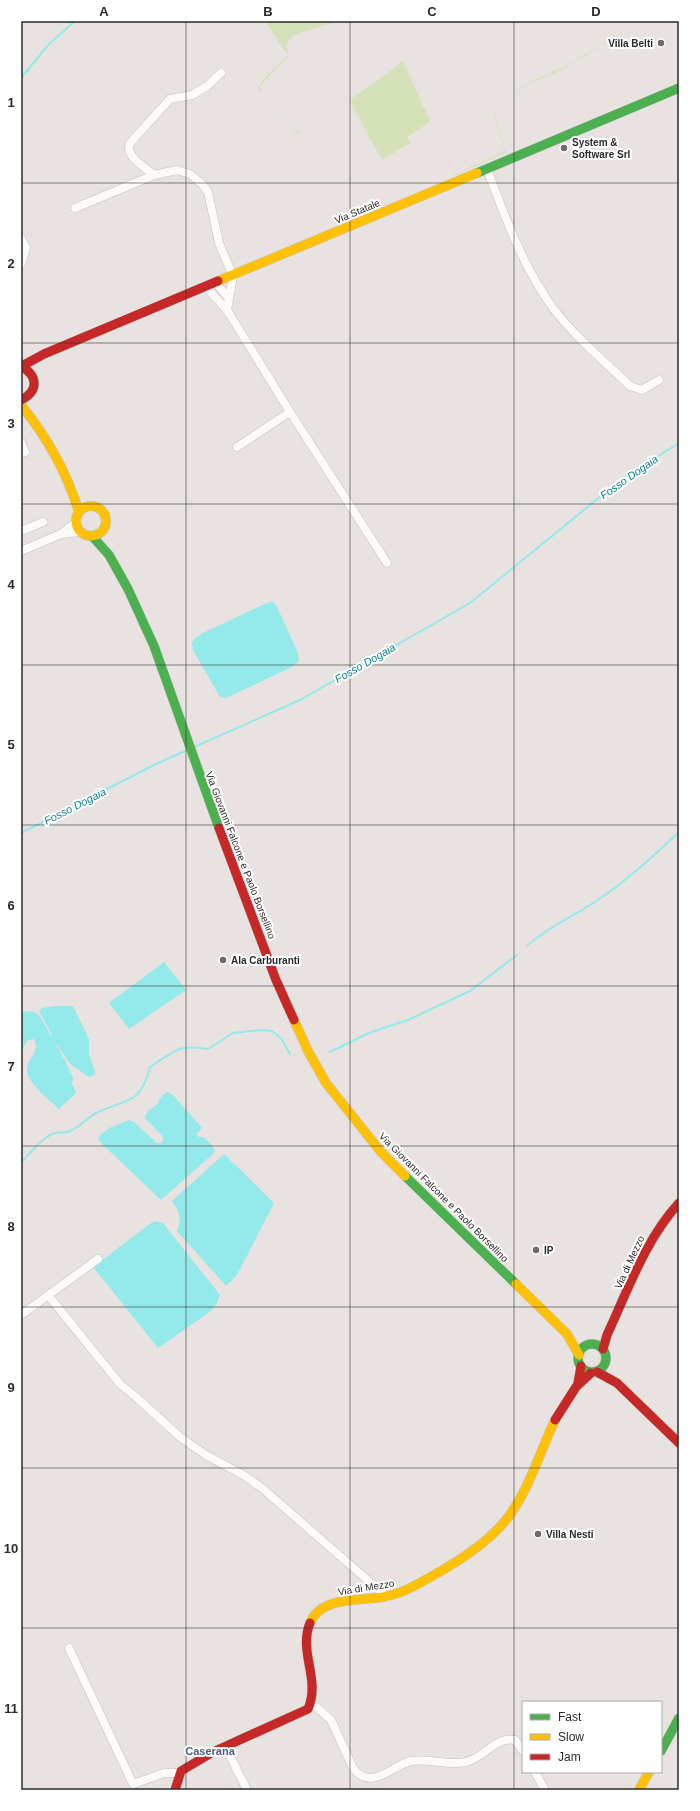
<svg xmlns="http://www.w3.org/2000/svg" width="700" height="1811" font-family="Arial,sans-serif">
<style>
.green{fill:#d5e2b9}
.water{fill:#94e9ea}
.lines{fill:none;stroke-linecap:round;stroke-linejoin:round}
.stream{stroke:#94e9ea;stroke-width:2}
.street-casing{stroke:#c2c1c1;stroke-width:9}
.fast-casing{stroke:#c2c1c1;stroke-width:10}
.slow-casing{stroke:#c2c1c1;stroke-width:10}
.jam-casing{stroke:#c2c1c1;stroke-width:10}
.street{stroke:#fcfbfa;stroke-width:8}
.fast{stroke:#4caf50;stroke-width:9}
.slow{stroke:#ffc107;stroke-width:9}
.jam{stroke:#c62828;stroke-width:9}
.grid{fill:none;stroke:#2a2a2a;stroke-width:1;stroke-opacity:0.55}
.poi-dot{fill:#6c6a6a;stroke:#fff;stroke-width:1.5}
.labels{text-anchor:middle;stroke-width:4;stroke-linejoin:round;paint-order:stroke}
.poi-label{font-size:10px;font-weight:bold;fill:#2a2a2a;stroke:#fff;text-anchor:start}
.street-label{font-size:10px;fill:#2a2a2a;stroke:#fff}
.water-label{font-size:11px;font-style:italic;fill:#0e828c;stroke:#fff}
.neighbourhood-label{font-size:11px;font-weight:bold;fill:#4b607b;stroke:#fff}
.neatline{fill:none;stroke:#2a2a2a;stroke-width:1.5}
.grid-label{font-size:13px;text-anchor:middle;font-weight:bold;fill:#2a2a2a}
</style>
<rect width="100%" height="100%" fill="#e8e2e0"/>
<path class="green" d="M265 21H339L302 32 289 38 286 47 289 55 260 86V92L295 130 303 134 351 103V99L381 78 403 61 454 175 505 151 493 114 522 103 517 89 551 73V71L563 68 618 35 633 21 619 35 563 69 518 89 522 103 494 114 506 152 454 176 430 122 407 137 410 143 382 160 351 103 303 134H300L295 131 260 92 258 89C263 76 279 64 288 55Z"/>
<g class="water">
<path d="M269 602H273L277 607 298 653 299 661 292 667 226 698 220 697 193 650 192 642 198 636 205 632Z"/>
<path d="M164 962 186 990 129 1029 109 1003Z"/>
<path d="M56 1006H73L89 1039V1054L95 1072 94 1075 89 1077 70 1064 54 1040 73 1077 72 1084 76 1092 72 1097 59 1109C50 1101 28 1083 27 1071 26 1058 41 1054 34 1039L28 1040 21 1051V1013C42 1005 42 1025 53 1038L50 1031 39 1011 42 1008Z"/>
<path d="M167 1092 173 1095 202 1128 196 1134 199 1137H203L210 1143 215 1151 214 1153 161 1200 100 1142 98 1137 109 1128 129 1120 134 1122 157 1143H162L163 1137 145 1118C147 1109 151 1110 156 1105 160 1100 161 1095 167 1092Z"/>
<path d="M224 1154 274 1203 237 1275 226 1286 177 1231C182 1219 180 1212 172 1201Z"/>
<path d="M156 1221 163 1223 220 1295 216 1305 211 1311 158 1348 93 1267 151 1223Z"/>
</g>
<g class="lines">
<g class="stream">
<path d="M21 78 49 44 75 21"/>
<path d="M194 747 300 700 470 603 623 478 679 443"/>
<path d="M21 833 156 764 187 750"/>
<path d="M528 945C552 924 577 915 602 897 630 878 654 855 679 832"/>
<path d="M330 1052 371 1032 408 1020 470 991 517 955"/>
<path d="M21 1163C30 1153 38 1142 50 1135 55 1132 62 1133 68 1132 79 1128 85 1119 96 1113 124 1099 141 1106 150 1067 175 1051 177 1044 208 1049L233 1033 260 1030 272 1031 281 1038 290 1054"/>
</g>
<g class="street-casing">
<g id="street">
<path d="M487 169C505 217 523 267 553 308 575 337 604 361 630 386L642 390 659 380"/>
<path d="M154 175C145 167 124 156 130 143L170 99 192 95 207 86 221 73"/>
<path d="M75 208 154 175 177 170 190 174 202 184 208 192 219 243 233 276 227 310"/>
<path d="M21 238 26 248 21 264"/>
<path d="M216 283 229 299"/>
<path d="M206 287 227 310 290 412 387 563"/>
<path d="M21 442 25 452"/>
<path d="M237 447 290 412"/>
<path d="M21 531 43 522"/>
<path d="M61 534 76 522"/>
<path d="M21 551 61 534 80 532"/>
<path d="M48 1295 120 1384 136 1397 180 1437 206 1455 245 1476 262 1488 387 1597"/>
<path d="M21 1315 98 1259"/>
<path d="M69 1648 133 1784 164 1773H180"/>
<path d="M312 1703 331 1720 353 1768C357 1774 364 1778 371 1778 386 1777 397 1764 411 1761 429 1758 448 1766 466 1762 484 1758 495 1736 515 1740L523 1751"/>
<path d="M225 1746 247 1790"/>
<path d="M535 1772 545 1790"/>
</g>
</g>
<g class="fast-casing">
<g id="fast">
<path d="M477 173 679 88"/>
<path d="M92 536 109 555 128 589 154 646 219 828"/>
<path d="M405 1176 516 1284"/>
<circle cx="592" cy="1358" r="14"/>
<path d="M661 1751 679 1718"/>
</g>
</g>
<g class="slow-casing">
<g id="slow">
<path d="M218 281 477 173"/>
<path d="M21 405C47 437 67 473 79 512"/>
<circle cx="91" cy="521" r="15"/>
<path d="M294 1020 308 1051 326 1083 381 1152 405 1176"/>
<path d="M516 1284 567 1334 579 1355"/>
<path d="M310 1623C321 1596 359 1601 383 1597 394 1595 405 1591 414 1586 446 1569 488 1545 509 1516 530 1487 540 1452 555 1420"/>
<path d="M639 1790 649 1772"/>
</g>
</g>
<g class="jam-casing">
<g id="jam">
<path d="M21 366C38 376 39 391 21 400"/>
<path d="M22 366 44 354 218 281"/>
<path d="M219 828 276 980 294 1020"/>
<path d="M603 1349 607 1335C628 1290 645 1240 679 1203"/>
<path d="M597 1372 617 1383 679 1443"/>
<path d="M578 1383 581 1366"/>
<path d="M555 1420 576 1387 591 1373"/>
<path d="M175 1790 181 1771 213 1752 308 1709C321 1679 298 1652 310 1623"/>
</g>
</g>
<use href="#street" class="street"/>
<use href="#fast" class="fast"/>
<use href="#slow" class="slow"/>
<use href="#jam" class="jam"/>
</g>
<path class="grid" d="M186 21V1790M350 21V1790M514 21V1790M21 183H679M21 343H679M21 504H679M21 665H679M21 825H679M21 986H679M21 1146H679M21 1307H679M21 1468H679M21 1628H679"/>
<g class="poi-dot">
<circle cx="661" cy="43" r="4"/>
<circle cx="564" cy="148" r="4"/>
<circle cx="223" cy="960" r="4"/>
<circle cx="536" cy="1250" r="4"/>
<circle cx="538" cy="1534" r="4"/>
</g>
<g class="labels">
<g class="poi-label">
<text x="653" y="47" text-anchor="end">Villa Belti</text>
<text x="572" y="146">System &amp;<tspan x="572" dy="12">Software Srl</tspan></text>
<text x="231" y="964">Ala Carburanti</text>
<text x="544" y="1254">IP</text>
<text x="546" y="1538">Villa Nesti</text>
</g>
<g class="street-label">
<text transform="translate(357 211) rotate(-23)" y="4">Via Statale</text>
<text transform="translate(241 855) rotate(69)" y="4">Via Giovanni Falcone e Paolo Borsellino</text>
<text transform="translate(444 1197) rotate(45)" y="4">Via Giovanni Falcone e Paolo Borsellino</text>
<text transform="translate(629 1262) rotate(-65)" y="4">Via di Mezzo</text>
<text transform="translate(366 1587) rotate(-9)" y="4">Via di Mezzo</text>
</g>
<g class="water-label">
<text transform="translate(629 477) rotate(-35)" y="4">Fosso Dogaia</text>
<text transform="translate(365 663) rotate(-30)" y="4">Fosso Dogaia</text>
<text transform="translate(75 806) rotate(-27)" y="4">Fosso Dogaia</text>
</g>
<g class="neighbourhood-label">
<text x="210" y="1755">Caserana</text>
</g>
</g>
<rect width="700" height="1811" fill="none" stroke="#ffffff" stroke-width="44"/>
<rect x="522" y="1701" width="140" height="72" fill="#ffffff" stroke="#aaaaaa"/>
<rect x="530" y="1714" width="20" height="6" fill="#4caf50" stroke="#aaaaaa"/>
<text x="558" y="1721" font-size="12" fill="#2a2a2a">Fast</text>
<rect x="530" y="1734" width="20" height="6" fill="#ffc107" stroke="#aaaaaa"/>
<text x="558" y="1741" font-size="12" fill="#2a2a2a">Slow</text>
<rect x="530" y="1754" width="20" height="6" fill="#c62828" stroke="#aaaaaa"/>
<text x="558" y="1761" font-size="12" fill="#2a2a2a">Jam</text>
<rect x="22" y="22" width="656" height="1767" class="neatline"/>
<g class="grid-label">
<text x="104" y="16">A</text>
<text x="268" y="16">B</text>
<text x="432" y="16">C</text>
<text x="596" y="16">D</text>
<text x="11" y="107">1</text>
<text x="11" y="268">2</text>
<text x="11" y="428">3</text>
<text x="11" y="589">4</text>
<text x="11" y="749">5</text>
<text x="11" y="910">6</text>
<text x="11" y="1071">7</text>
<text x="11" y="1231">8</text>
<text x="11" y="1392">9</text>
<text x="11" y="1553">10</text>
<text x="11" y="1713">11</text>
</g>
</svg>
